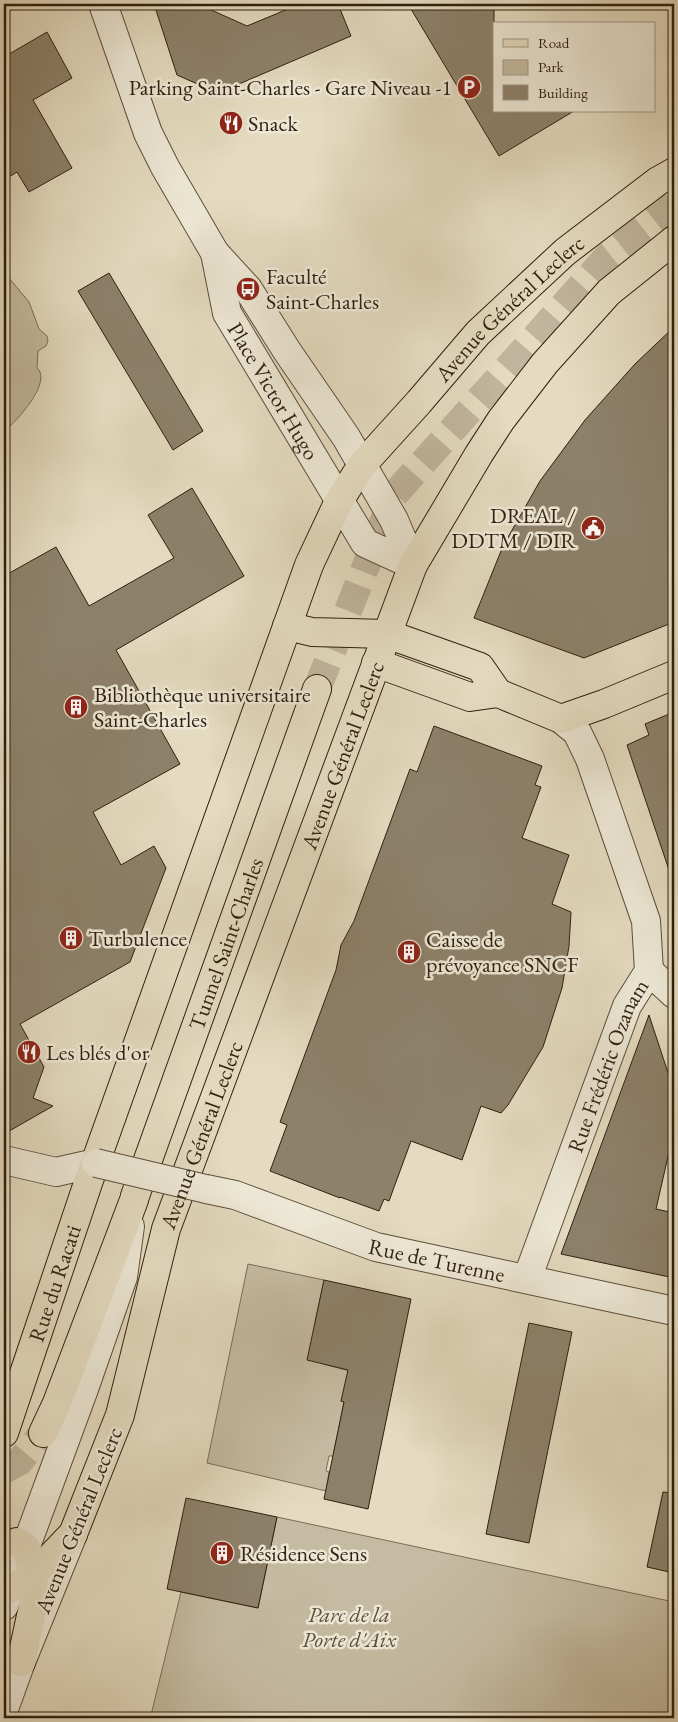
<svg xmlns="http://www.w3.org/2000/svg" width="678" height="1722" font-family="'EB Garamond',serif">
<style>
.green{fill:#c5bba2;stroke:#7a6d58}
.building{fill:#8d816b;stroke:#2e1f0f}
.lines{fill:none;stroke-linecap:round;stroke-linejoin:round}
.major-tunnel{stroke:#c0b59d;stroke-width:28;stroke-dasharray:28 14;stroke-linecap:butt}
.highway-tunnel{stroke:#c0b59d;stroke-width:28;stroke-dasharray:28 14;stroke-linecap:butt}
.minor-casing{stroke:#5c4e3b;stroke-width:30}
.major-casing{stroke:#2e1f0f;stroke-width:30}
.highway-casing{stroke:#2e1f0f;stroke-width:30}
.minor{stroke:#ede8d6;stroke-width:28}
.major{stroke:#e4dbc0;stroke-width:28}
.highway{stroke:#e4dbc0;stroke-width:28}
.minor-bridge-casing{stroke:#5c4e3b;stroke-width:30;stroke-linecap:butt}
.minor-bridge{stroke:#ede8d6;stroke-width:28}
.labels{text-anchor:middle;stroke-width:5;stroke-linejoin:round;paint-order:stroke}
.poi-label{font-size:22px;fill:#2e1f0f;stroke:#ede8d6;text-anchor:start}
.street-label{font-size:22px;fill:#2e1f0f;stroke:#ede8d6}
.park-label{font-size:22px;font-style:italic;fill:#5b4e3b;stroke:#ede8d6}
</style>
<rect width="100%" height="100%" fill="#e4dbc0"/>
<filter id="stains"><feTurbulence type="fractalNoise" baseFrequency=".004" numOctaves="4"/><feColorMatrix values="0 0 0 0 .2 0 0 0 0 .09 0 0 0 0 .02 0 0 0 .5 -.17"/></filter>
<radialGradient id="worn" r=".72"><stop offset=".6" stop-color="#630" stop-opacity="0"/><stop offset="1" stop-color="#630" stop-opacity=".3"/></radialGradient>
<g class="green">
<path d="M4 272 29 302 39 329 47 336 48 341 46 346 38 351 37 368C53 381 16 423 4 431Z"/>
<path d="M248 1264 324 1280 315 1322 323 1364 350 1371 341 1401 344 1402 333 1456H329L326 1471 329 1472 326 1491 207 1463Z"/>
<path d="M277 1517 674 1602V1718H170L151 1715 181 1592 258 1608Z"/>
</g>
<g class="building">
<path d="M154 4H207L209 9 247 26 300 4H338L351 36 218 93 177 75Z"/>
<path d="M408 4H494V111H574L499 156Z"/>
<path d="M47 32 72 78 33 100 72 168 29 192 17 172 4 180V57Z"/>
<path d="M109 273 203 431 173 450 78 291Z"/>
<path d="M674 327V622L584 658 474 618 503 546 540 481 585 420 635 364Z"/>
<path d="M192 488 244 576 116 650 180 764 93 812 121 865 154 846 166 868 130 962 20 1024 44 1067 33 1098 53 1106 4 1134V576L56 547 89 606 174 558 148 515Z"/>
<path d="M674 712V872L670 873 627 745 649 735 645 724Z"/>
<path d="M434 726 542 766 535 785 541 787 522 838 569 855 552 904 571 912 569 946 562 988 543 1047 508 1105 501 1113 481 1106 462 1160 411 1141 389 1201 384 1199 379 1211 340 1197V1198L270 1171 287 1125 280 1122 336 970 341 945 354 921 410 769 417 772Z"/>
<path d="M649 1015 674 1091V1150L669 1152 656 1209 674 1213V1278L561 1254Z"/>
<path d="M324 1280 411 1299 368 1509 324 1499 344 1402 341 1401 348 1370 307 1360Z"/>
<path d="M529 1323 572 1332 529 1543 486 1534Z"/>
<path d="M663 1492 674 1493V1573L647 1567Z"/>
<path d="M186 1498 277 1517 258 1608 167 1589Z"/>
</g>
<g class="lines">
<path class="major-tunnel" d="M317 689 394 495 607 257 674 204"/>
<path class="highway-tunnel" d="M4 1470 19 1462 43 1433"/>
<g class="minor-casing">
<g id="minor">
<path d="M103 4 148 133 165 167 215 253 248 289 287 351 346 437 394 520 413 565"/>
<path id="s1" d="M215 253 227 313 365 543 413 565"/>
<path d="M649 971 674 994"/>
<path d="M4 1160 56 1172 96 1163"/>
<path id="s2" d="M206 1189 235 1195 376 1247 674 1311"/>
<path id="s3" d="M527 1279 627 1006 649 971 646 921 590 759 577 732 561 719"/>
<path d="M4 1606 84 1389 123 1277 130 1226"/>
<path d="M4 1709 21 1662 73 1534"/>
</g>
</g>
<g class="major-casing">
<g id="major">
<path d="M287 626 312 632 387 634 480 667 498 693"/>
<path d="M376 663 470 697 498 693 561 719 604 704 674 675"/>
<path id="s4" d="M135 1196 317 689"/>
<path id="s5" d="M4 1433 88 1183 309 565 339 501 362 465 419 402 478 333 565 252 658 181 674 172"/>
<path id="s6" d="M73 1534 120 1415 166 1229 413 565 479 454 501 420 545 363 609 292 674 240"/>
</g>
</g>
<g class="highway-casing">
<g id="highway">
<path d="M43 1433 57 1403 134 1200"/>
<path d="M17 1542 26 1548 33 1573 34 1602 21 1662"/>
<path d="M4 1590C28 1586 55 1551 73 1534"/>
</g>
</g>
<use href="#minor" class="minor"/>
<use href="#major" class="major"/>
<use href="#highway" class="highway"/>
<g class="minor-bridge-casing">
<path id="minor-bridge" d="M96 1163 206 1189"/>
</g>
<use href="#minor-bridge" class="minor-bridge"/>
</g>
<defs>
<g id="parking-disc" transform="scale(1.25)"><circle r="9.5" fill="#8f2418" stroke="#ede8d6"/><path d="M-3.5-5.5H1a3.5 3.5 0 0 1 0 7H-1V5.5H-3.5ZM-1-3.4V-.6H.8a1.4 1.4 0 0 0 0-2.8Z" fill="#fff"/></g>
<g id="restaurant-disc" transform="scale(1.25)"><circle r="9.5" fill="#8f2418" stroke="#ede8d6"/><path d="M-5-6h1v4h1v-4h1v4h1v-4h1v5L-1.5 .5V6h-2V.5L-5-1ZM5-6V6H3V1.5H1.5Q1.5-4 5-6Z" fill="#fff"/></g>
<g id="bus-disc" transform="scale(1.25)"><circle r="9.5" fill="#8f2418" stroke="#ede8d6"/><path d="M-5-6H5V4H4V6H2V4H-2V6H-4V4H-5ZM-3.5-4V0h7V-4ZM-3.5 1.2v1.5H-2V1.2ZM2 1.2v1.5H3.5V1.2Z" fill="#fff"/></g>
<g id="civic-disc" transform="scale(1.25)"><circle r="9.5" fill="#8f2418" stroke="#ede8d6"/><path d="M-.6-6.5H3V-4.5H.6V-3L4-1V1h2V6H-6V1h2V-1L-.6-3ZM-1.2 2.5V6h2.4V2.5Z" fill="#fff"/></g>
<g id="building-disc" transform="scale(1.25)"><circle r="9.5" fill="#8f2418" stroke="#ede8d6"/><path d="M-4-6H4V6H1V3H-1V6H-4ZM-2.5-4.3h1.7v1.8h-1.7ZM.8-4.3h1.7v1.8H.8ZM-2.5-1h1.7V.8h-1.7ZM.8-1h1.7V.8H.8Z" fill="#fff"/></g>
</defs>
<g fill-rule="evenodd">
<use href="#parking-disc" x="469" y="87"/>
<use href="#restaurant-disc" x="231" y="123"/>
<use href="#bus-disc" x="248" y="289"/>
<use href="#civic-disc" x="593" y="528"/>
<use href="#building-disc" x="76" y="707"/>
<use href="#building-disc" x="71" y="938"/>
<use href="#building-disc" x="409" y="952"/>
<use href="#restaurant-disc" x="29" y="1052"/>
<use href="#building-disc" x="222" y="1553"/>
</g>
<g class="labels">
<g class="poi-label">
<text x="452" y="95" text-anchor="end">Parking Saint-Charles - Gare Niveau -1</text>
<text x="248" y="131">Snack</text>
<text x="266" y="284">Faculté<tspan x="266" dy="25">Saint-Charles</tspan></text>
<text x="576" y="523" text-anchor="end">DREAL /<tspan x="576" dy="25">DDTM / DIR</tspan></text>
<text x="94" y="702">Bibliothèque universitaire<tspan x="94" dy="25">Saint-Charles</tspan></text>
<text x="88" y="946">Turbulence</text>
<text x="426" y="947">Caisse de<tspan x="426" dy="25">prévoyance SNCF</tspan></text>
<text x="46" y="1060">Les blés d'or</text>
<text x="240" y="1561">Résidence Sens</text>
</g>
<g class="street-label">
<text dy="8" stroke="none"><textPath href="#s5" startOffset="1249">Avenue Général Leclerc</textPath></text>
<text dy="8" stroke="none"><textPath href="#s1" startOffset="152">Place Victor Hugo</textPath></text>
<text dy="8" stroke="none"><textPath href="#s6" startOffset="825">Avenue Général Leclerc</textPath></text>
<text dy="8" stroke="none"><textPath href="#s4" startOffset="268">Tunnel Saint-Charles</textPath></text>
<text dy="8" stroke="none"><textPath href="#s3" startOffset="228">Rue Frédéric Ozanam</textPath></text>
<text dy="8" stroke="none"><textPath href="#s6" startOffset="420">Avenue Général Leclerc</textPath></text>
<text dy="8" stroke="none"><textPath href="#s2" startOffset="242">Rue de Turenne</textPath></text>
<text dy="8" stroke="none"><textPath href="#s5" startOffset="158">Rue du Racati</textPath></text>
<text transform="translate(78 1520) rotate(-68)" y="8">Avenue Général Leclerc</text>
</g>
<g class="park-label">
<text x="349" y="1622">Parc de la<tspan x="349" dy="25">Porte d'Aix</tspan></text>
</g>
</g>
<rect width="678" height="1722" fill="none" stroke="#e4dbc0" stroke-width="20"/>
<rect x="5" y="5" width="668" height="1712" fill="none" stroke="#2e1f0f" stroke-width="2.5"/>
<rect x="10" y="10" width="658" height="1702" fill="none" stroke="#2e1f0f"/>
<rect x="493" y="22" width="162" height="90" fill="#ede8d6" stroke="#a19886"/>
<rect x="503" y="39" width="25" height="8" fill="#e4dbc0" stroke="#a19886"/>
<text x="538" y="48" font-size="15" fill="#2e1f0f">Road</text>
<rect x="503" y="60" width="25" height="15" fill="#c5bba2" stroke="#a19886"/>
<text x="538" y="72" font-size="15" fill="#2e1f0f">Park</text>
<rect x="503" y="85" width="25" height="15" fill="#8d816b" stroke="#a19886"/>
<text x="538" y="98" font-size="15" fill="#2e1f0f">Building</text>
<rect width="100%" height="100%" filter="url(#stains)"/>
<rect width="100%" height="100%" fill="url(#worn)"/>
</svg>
